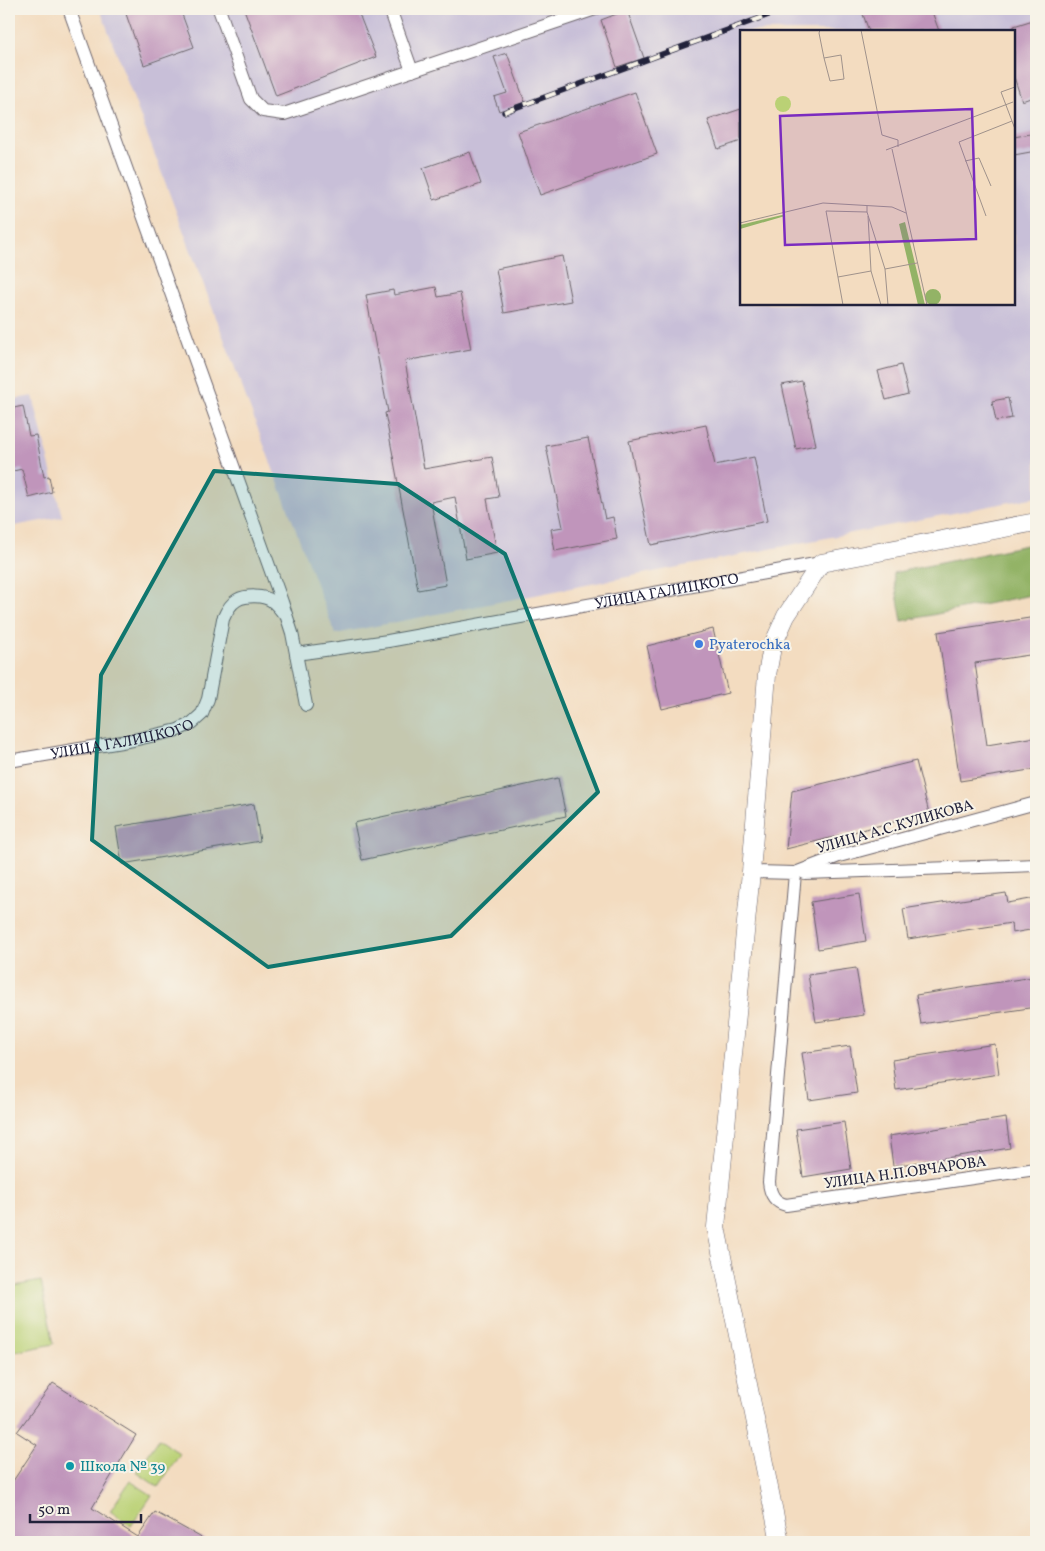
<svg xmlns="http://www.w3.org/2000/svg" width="1045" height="1551" font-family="Vollkorn,serif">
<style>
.industrial{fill:#c8bfd8;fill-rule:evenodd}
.green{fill:#bad175;stroke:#6e7a58}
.forest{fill:#93b366;stroke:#5a6a50}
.building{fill:#c095bb}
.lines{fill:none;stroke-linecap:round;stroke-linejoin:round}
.street-casing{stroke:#6b636a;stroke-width:14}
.secondary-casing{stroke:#6b636a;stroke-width:19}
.street{stroke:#fff;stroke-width:12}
.secondary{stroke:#fff;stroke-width:18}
.rail-casing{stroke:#22223b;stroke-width:5.5}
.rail{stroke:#f7f3e8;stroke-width:4;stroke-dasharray:11;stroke-linecap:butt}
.marked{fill:#0f766e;fill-opacity:0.2;stroke:#0f766e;stroke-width:4;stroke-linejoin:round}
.shop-dot{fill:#3f7fe0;stroke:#f7f3e8;stroke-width:2}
.culture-dot{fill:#0f9aa8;stroke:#f7f3e8;stroke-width:2}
.labels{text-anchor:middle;stroke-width:4;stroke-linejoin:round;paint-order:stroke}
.street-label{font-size:15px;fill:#22223b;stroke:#f7f3e8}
.shop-label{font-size:15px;fill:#366cbe;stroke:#f7f3e8;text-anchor:start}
.culture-label{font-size:15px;fill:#0d838f;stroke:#f7f3e8;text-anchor:start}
.inset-road{fill:none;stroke:#9f928b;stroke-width:1}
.view{fill:#7b2cbf;fill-opacity:0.15;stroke:#7b2cbf;stroke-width:2.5}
.inset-edge{fill:none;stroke:#22223b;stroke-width:2.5}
</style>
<rect width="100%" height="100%" fill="#f7f3e8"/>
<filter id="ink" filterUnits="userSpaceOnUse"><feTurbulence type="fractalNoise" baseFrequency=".02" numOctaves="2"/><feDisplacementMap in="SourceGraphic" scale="10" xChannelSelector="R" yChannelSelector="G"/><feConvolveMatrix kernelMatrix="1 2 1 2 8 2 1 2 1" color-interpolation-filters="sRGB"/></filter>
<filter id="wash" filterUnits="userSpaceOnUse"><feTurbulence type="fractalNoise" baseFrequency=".0096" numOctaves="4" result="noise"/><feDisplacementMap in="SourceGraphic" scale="20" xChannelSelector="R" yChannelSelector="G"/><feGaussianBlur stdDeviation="1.12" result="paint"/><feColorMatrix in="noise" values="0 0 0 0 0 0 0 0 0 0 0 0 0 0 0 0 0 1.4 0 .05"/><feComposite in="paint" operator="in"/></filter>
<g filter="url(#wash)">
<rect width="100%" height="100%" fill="#f3dcc0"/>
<g class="industrial">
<path d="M100 9H1036V497L335 634ZM741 31H1014V304H741Z"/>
<path d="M33 396 62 517 9 527V400Z"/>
</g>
<g class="green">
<path d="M41 1281 54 1344 9 1353V1287Z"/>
<path d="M159 1439 180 1454 158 1487 136 1472Z"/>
<path d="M130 1481 152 1495 131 1526 110 1511Z"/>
</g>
<path class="forest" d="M1036 543V594L902 621 893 573Z"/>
<g id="blocks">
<g class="building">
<path d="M140 9H180L194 47 144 65 126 14Z"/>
<path d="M244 9H357L376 57 276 96Z"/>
<path d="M861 9H931L939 31H869Z"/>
<path d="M627 10 644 58 617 67 601 20Z"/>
<path d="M1036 19V96L1022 101 1014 77V26Z"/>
<path d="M507 53 525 102 499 111 494 97 507 93 494 57Z"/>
<path d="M635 92 657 154 540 195 518 132Z"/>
<path d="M741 109V141L718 149 708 120Z"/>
<path d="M1036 133V151L1014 155V137Z"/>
<path d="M470 152 481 184 434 200 423 168Z"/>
<path d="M562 256 571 301 504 313 496 269Z"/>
<path d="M436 287 438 297 460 293 471 349 405 361 424 469 492 457 499 497 487 499 497 553 466 559 455 497 431 502 446 585 418 590 385 413 388 412 366 295 393 290 394 295Z"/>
<path d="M901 365 908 394 886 400 878 371Z"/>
<path d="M802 381 816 445 796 449 782 385Z"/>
<path d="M1008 398 1012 418 996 421 992 401Z"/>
<path d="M23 406 29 436 36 435 44 477 49 476 52 492 29 498 22 469 9 472V409Z"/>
<path d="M706 425 715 465 754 457 767 521 651 545 629 441Z"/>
<path d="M588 438 605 519 613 517 617 539 555 551 551 529 563 527 546 446Z"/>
<path d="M1036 617V654L975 663 987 745 1036 737V769L960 781 938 632Z"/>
<path d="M713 629 728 693 662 709 647 646Z"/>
<path d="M916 761 929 813 786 849 792 791Z"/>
<path d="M558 778 566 816 362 860 354 823Z"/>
<path d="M254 804 260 841 122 864 116 827Z"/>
<path d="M1006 893 1008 903 1036 898V929L1012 933 1011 923 908 939 903 909Z"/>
<path d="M859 894 866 941 818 949 811 902Z"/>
<path d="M856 968 864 1015 816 1022 808 975Z"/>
<path d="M1033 977 1036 1007 921 1024 916 995Z"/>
<path d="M995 1044 999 1074 896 1090 892 1060Z"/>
<path d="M850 1046 857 1093 809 1100 802 1053Z"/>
<path d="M1006 1118 1010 1148 893 1166 889 1136Z"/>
<path d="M844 1122 851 1169 803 1177 796 1129Z"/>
<path d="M53 1383 136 1435 92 1508 138 1537 155 1512 209 1542H9V1487L37 1445 17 1432Z"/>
</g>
</g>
</g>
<g filter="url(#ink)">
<use href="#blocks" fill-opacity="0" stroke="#6b636a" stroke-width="1"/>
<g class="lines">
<g class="street-casing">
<g id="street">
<path d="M69 9 282 602 292 633 306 705"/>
<path d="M219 9 251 99 263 111 284 114 595 9"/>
<path d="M390 9 412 71"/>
<path id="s1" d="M296 654 388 641 821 563"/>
<path id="s2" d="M9 761 133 740 178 730 192 723 202 714 208 699 223 619C226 612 230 604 237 600 246 595 264 595 272 601 276 604 280 609 283 613"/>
<path d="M751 872 795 873 769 1182C770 1194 774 1202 786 1205L1036 1169"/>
<path d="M795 873 839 856 1036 803"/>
<path d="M805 873 1036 865"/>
</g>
</g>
<g class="secondary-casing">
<path id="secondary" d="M780 1542 716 1227 751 872 767 675 772 647 786 616 821 563 1036 522"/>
</g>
<use href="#street" class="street"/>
<use href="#secondary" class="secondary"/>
<g class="rail-casing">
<path id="rail" d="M504 112 785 9"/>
</g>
<use href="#rail" class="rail"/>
</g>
</g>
<path class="marked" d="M214 471 398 484 505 554 598 792 451 936 268 967 92 840 101 675Z"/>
<circle class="shop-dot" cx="699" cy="644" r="5"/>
<circle class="culture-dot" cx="70" cy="1466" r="5"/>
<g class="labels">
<g class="street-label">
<text dy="5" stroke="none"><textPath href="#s1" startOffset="376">УЛИЦА ГАЛИЦКОГО</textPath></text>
<text dy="5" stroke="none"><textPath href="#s2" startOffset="115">УЛИЦА ГАЛИЦКОГО</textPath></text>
<text transform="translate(895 826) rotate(-16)" y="5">УЛИЦА А.С.КУЛИКОВА</text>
<text transform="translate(905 1172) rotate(-8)" y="5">УЛИЦА Н.П.ОВЧАРОВА</text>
</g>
<g class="shop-label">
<text x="709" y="649">Pyaterochka</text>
</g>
<g class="culture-label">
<text x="80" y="1471">Школа № 39</text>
</g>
</g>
<g transform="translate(740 30)">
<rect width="275" height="275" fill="#f3dcc0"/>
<path d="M35 74a8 8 0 1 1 16 0a8 8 0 1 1-16 0Z" fill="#bad175"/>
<path d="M42 185 45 186 0 199V195ZM165 192 185 275H178L159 194ZM185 267a8 8 0 1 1 16 0a8 8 0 1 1-16 0Z" fill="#93b366"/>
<path class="inset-road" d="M80 0 79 3 84 28 90 51 104 49 101 25 84 28M121 0 142 105 158 110V117M275 57 261 62 275 99M152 119 187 275M146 120 273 72M225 131 239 128 251 156M127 182 145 239 148 275M128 186 131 241 141 275M246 186 219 112 272 91M0 193 83 173 152 177 166 183M145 239 177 233M98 247 131 241M103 275 86 181 127 182V176"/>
<path class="view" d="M232 79 236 209 45 215 40 86Z"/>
<rect width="275" height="275" class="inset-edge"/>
</g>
<rect width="1045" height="1551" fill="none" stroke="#f7f3e8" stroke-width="30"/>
<path d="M30 1514v8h111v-8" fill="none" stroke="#22223b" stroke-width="2.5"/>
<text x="38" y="1514" font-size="15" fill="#22223b" stroke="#f7f3e8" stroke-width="4" paint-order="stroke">50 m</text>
</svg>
